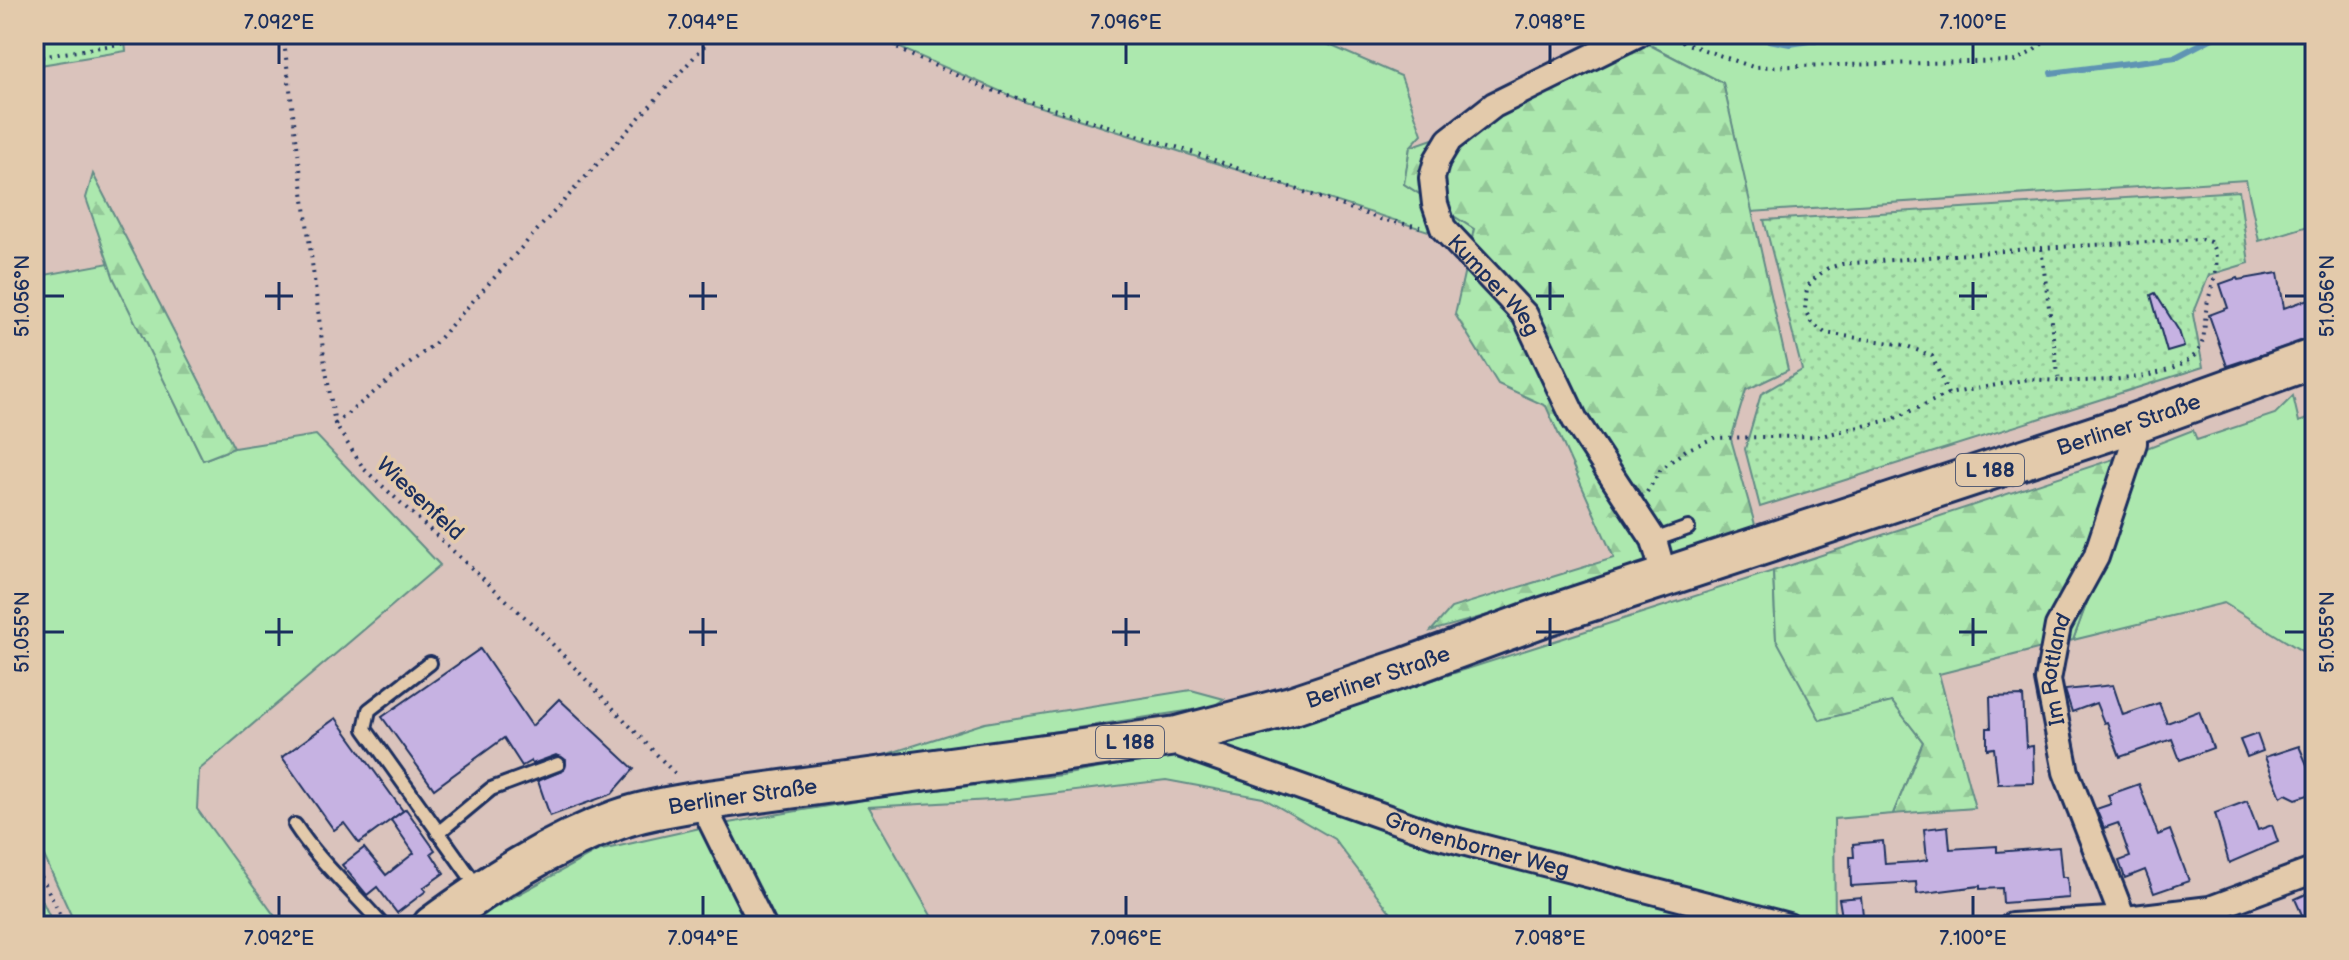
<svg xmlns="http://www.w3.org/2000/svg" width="2349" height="960" font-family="'Balsamiq Sans',sans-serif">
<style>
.green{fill:#ace8ae;stroke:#648c86;stroke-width:2}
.forest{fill:url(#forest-firs);stroke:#648c86;stroke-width:2}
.park{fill:url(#park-dots);stroke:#648c86;stroke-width:2}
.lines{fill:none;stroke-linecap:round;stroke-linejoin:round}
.stream{stroke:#5f94b3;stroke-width:6}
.building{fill:#c6b2e2;stroke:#1b2f5e;stroke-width:2}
.service-casing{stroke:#1b2f5e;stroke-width:18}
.minor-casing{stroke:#1b2f5e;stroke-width:30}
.primary-casing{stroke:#1b2f5e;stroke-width:44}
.path{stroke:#1b2f5e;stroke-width:4;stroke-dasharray:2 6;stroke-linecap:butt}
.service{stroke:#e3caab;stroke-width:12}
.minor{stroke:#e3caab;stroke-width:24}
.primary{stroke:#e3caab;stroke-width:38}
.ticks{fill:none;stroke:#1b2f5e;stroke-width:3}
.labels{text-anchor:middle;stroke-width:7;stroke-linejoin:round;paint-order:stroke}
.shield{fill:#e3caab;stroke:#575e75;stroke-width:2}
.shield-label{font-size:20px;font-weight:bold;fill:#1b2f5e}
.street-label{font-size:22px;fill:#1b2f5e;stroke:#e3caab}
.neatline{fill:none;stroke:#1b2f5e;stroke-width:3}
.ticks-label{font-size:20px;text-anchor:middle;fill:#1b2f5e}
</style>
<defs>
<pattern id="forest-firs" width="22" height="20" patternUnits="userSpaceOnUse" patternTransform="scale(2)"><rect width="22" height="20" fill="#ace8ae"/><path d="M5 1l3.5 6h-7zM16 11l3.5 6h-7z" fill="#93c798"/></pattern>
<pattern id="park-dots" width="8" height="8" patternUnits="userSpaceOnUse" patternTransform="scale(2)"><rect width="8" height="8" fill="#ace8ae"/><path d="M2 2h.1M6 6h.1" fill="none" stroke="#93c798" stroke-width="1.8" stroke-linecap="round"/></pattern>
</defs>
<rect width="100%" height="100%" fill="#dac3bc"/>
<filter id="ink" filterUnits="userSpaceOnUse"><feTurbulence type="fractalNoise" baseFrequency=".0125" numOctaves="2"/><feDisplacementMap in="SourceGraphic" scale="16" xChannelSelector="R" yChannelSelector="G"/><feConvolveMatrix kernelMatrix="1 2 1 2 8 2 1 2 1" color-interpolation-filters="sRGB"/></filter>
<g filter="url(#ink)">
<g class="green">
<path d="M34 34H124L126 51 34 66Z"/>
<path d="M877 34H1304L1401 76 1422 134 1410 147 1404 184 1474 229 1472 245 1025 102 884 41Z"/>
<path d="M1642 34H2315V224L2259 241 2246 180 1751 212 1723 83 1642 41Z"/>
<path d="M109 263 203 460 234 448 316 435 440 565 199 770 197 809 282 926H76L34 834V277Z"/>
<path d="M2293 396 2299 422 2315 416V695L2303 689 2313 658 2224 603 2073 640 2144 449 2193 430 2197 440 2275 414Z"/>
<path d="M1773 571 1776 639 1892 701 1923 742 1893 814 1834 819 1835 926H1734L1721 923 1720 926H1401L1334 839 1263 798 1166 780 1009 799 869 807 937 926H471L492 909 597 851 700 828 797 811 895 795 1062 775 1212 748 1286 727Z"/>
<path d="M1191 690 1224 699 1212 707 934 750 881 756 985 723Z"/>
<path d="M34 883 54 926H34Z"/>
</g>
<g class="forest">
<path d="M1642 41 1723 83 1788 370 1746 390 1731 439 1759 539 1431 631 1451 608 1614 558 1546 406 1498 384 1455 314 1474 229 1404 184 1410 147 1489 119Z"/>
<path d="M93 174 234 448 203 460 114 279 86 198Z"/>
<path d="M2144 449 2073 640 1939 674 1975 808 1893 814 1923 742 1892 702 1820 720 1776 639 1773 571Z"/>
</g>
<path class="park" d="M2239 191 2249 263 2209 275 2193 315 2203 367 1760 507 1745 449 1761 394 1802 370 1764 220Z"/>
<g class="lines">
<g class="stream">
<path d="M1736 34 1790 44 1855 34"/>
<path d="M1954 34 1991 36"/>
<path d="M2051 73 2176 57 2220 34"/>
</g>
</g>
<g class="building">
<path d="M2278 273 2284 308 2315 297V337L2227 366 2209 315 2228 308 2220 284 2237 278 2238 280Z"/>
<path d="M2155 293 2179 331 2184 347 2167 352 2151 295Z"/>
<path d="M480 649 532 726 559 699 634 769 612 794 550 816 538 781 564 770 566 760 556 755 532 764 531 761 522 766 504 738 434 789 382 717Z"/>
<path d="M2113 685 2123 715 2159 703 2167 723 2199 711 2213 748 2180 760 2172 739 2120 757 2107 722 2104 723 2096 703 2072 712 2065 690Z"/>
<path d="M2023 696 2026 747 2033 746 2034 783 1998 784 1994 748 1987 749V728H1991L1990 697Z"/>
<path d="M336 718 403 811 359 843 344 823 334 830 282 757Z"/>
<path d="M2257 734 2263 751 2247 757 2240 740Z"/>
<path d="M2299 746 2314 781 2308 795 2296 799 2286 794 2281 797 2265 757Z"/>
<path d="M2139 784 2158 835 2170 830 2189 881 2154 893 2145 870 2125 878 2119 861 2130 857 2118 823 2104 828 2096 809 2111 804 2108 795Z"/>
<path d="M2247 801 2258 830 2272 825 2278 842 2229 863 2215 813Z"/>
<path d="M406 809 435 850 431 853 444 873 423 888 426 891 397 913 377 887 367 895 342 865 364 848 386 875 414 853 391 820Z"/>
<path d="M1948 826 1950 849 1997 846V852L2059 847 2062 877H2067L2069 898 2003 903 2002 888 1980 889V886L1917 894 1916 882 1851 886 1850 857H1854L1853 844 1883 841 1885 864 1916 862 1927 860 1924 829Z"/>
<path d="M2315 890V926H2307L2295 899Z"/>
<path d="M1861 897 1863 915 1842 917 1839 899Z"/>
</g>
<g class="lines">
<g class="service-casing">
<g id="service">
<path d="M1654 540 1688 528"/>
<path d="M430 663 369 710 365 729 479 889"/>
<path d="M295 825C319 862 354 892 383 926"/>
<path d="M438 833 491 789 558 764"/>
</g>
</g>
<g class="minor-casing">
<g id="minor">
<path id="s1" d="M1638 34 1494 105 1449 140 1437 160 1432 178 1435 204 1443 228 1525 315 1575 420 1654 540 1664 576"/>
<path id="s2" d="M1177 736 1182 745 1439 836 1788 926"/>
<path d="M701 801 763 926"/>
<path d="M2126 919 2210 909 2315 870"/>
<path d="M2012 926 2126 919 2137 921"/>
<path id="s3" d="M2126 926 2066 772 2048 680 2058 626 2096 557 2134 443V423"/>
</g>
</g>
<g class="primary-casing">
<g id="primary">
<path id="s4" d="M432 926C489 884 550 844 617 820 644 810 673 806 701 801L1177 736 1291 706 1407 667 1543 617 2134 423 2315 358"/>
</g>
</g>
<g class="path">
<path d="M283 34 325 365 335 424 364 469 542 633 677 776"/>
<path d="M878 34 906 53 985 88 1189 151 1380 219 1420 227"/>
<path d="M1659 34 1753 67 2014 61 2032 52 2054 34"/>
<path d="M34 58 180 34"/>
<path d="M1948 394 1932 356 1904 345 1825 333 1811 322 1805 310 1807 287 1816 277 1828 268 1842 264 2041 248 2201 239 2210 242C2223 261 2213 280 2208 301 2204 315 2206 330 2202 343 2189 383 2092 381 2059 381L2041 248"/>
<path d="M335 424 435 343 715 34"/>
<path d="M1647 492 1661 469 1686 450 1714 438 1821 436 1893 419 1948 394 2029 379 2059 381"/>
<path d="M34 862 66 926"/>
</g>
<use href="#service" class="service"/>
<use href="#minor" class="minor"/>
<use href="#primary" class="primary"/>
</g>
</g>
<path class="ticks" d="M279 44V64M703 44V64M1126 44V64M1550 44V64M1973 44V64M279 282V310M703 282V310M1126 282V310M1550 282V310M1973 282V310M44 296H64M265 296H293M689 296H717M1112 296H1140M1536 296H1564M1959 296H1987M2285 296H2305M279 618V646M703 618V646M1126 618V646M1550 618V646M1973 618V646M44 632H64M265 632H293M689 632H717M1112 632H1140M1536 632H1564M1959 632H1987M2285 632H2305M279 896V916M703 896V916M1126 896V916M1550 896V916M1973 896V916"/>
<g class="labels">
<g class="shield">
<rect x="1956" y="454" width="68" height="32" rx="6"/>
<rect x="1096" y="726" width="68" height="32" rx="6"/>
</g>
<g class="shield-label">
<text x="1990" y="477">L 188</text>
<text x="1130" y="749">L 188</text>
</g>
<g class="street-label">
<text dy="8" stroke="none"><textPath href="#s1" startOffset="388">Kumper Weg</textPath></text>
<text dy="8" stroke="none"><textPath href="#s4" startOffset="1782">Berliner Straße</textPath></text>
<text transform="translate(421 498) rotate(43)" y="8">Wiesenfeld</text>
<text dy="8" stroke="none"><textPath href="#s3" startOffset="270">Im Rottland</textPath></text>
<text dy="8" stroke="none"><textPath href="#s4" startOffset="990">Berliner Straße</textPath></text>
<text dy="8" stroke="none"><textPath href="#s4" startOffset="342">Berliner Straße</textPath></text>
<text dy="8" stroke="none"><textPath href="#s2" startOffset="322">Gronenborner Weg</textPath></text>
</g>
</g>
<rect width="2349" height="960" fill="none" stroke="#e3caab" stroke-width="88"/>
<rect x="44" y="44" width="2261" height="872" class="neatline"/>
<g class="ticks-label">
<text x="279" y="29">7.092°E</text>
<text x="703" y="29">7.094°E</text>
<text x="1126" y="29">7.096°E</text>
<text x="1550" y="29">7.098°E</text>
<text x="1973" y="29">7.100°E</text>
<text transform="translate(22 296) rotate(-90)" y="7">51.056°N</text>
<text transform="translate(2327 296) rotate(-90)" y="7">51.056°N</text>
<text transform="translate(22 632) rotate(-90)" y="7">51.055°N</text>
<text transform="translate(2327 632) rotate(-90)" y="7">51.055°N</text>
<text x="279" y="945">7.092°E</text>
<text x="703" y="945">7.094°E</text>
<text x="1126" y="945">7.096°E</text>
<text x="1550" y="945">7.098°E</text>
<text x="1973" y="945">7.100°E</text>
</g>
</svg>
